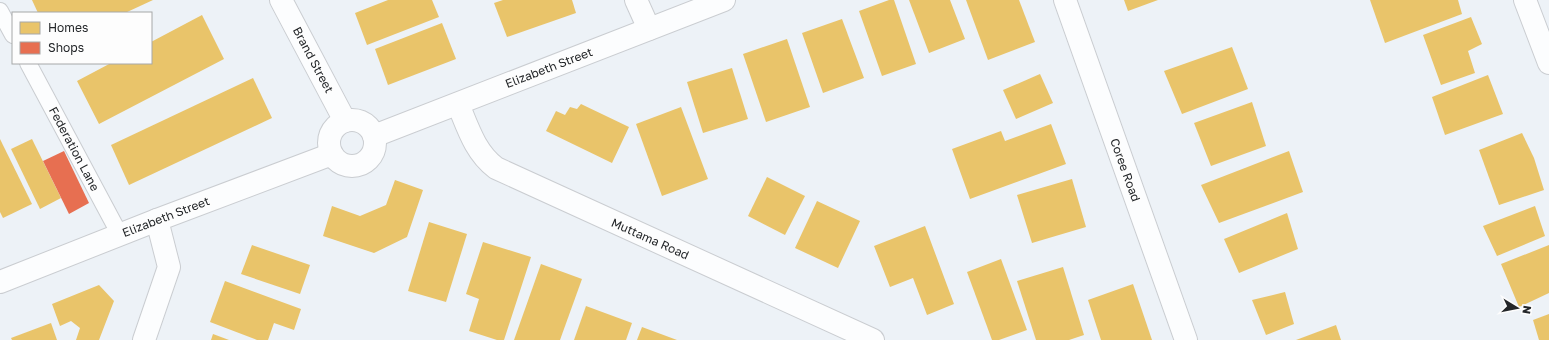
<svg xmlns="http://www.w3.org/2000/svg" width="1549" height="340" font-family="'Golos Text',sans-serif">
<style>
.homes{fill:#e9c46a}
.shops{fill:#e76f51}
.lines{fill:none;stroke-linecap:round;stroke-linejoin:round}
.service-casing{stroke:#cacdd1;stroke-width:18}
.minor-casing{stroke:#cacdd1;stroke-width:24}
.tertiary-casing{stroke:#cacdd1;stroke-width:24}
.service{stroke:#fcfdfe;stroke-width:16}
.minor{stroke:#fcfdfe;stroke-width:22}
.tertiary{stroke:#fcfdfe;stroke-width:22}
.labels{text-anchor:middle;stroke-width:4;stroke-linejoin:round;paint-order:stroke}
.street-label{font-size:12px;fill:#232629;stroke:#fdfdfd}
</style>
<rect width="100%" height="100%" fill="#edf2f7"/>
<g class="homes">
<path d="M32 0H153L125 13H38Z"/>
<path d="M388 0H432L439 17 367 45 355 13Z"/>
<path d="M503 0H572L576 13 507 37 494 3Z"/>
<path d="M889 0H894L916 64 882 76 859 11Z"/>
<path d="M909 0H950L965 39 929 53Z"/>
<path d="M966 0H1019L1035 42 988 60Z"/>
<path d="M1124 0H1158L1128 11Z"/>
<path d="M1370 0H1458L1462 14 1385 43Z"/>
<path d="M202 15 224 59 99 124 77 81 111 63H151V42Z"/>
<path d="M1471 17 1482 44 1468 51 1475 73 1441 85 1423 35Z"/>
<path d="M842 19 864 78 823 93 802 33Z"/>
<path d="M442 23 456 59 388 85 375 49Z"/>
<path d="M787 39 810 107 766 122 743 54Z"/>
<path d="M1232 47 1248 89 1182 114 1164 71Z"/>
<path d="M732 68 748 119 703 133 687 82Z"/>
<path d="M1040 74 1053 103 1016 119 1003 90Z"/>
<path d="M1488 75 1503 114 1445 135 1432 97Z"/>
<path d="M253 78 272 118 129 185 111 145Z"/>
<path d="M1252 102 1266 146 1211 166 1194 123Z"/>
<path d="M581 104 629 127 612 163 546 131 556 111 565 115 570 107 577 109Z"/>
<path d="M681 107 708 179 662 196 636 124Z"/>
<path d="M1051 124 1066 164 970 199 952 149 1001 131 1005 141Z"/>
<path d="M1522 133 1534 158 1544 190 1499 205 1479 150Z"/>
<path d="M0 139 32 204 3 218 0 212Z"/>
<path d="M32 139 61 198 40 209 11 149Z"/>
<path d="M1289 151 1303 192 1219 223 1201 185Z"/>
<path d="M767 177 805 196 785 235 748 216Z"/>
<path d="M1072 179 1086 227 1032 243 1017 195Z"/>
<path d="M395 180 423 190 407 237 374 253 323 236 332 206 360 216 386 205Z"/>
<path d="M817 201 860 221 838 268 795 248Z"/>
<path d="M1535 206 1545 236 1497 256 1483 226Z"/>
<path d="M1287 213 1298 249 1239 273 1224 239Z"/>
<path d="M429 222 467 234 446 302 408 291Z"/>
<path d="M925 226 954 304 927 315 913 278 890 287 874 246Z"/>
<path d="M483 242 531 257 504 340H497L469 331 479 299 466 294Z"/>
<path d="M252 245 310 265 300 294 241 274Z"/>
<path d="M1549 245V293L1519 307 1501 264Z"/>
<path d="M1001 259 1027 330 999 340H992L967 272Z"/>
<path d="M541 264 582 279 560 340H514Z"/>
<path d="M1063 267 1084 335 1069 340H1036L1017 281Z"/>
<path d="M225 281 301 309 294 330 274 323 268 340H257L210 322Z"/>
<path d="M1133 284 1152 340H1101L1088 300Z"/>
<path d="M99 285 114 301 99 340H76L80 328 71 321 60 326 52 304Z"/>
<path d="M1285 292 1294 324 1266 335 1252 300Z"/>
<path d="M586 306 632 323 626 340H574Z"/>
<path d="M1549 314V340H1539L1533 320Z"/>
<path d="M51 323 57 340H12L11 338Z"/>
<path d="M1336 325 1341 340H1296Z"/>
<path d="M642 327 677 340H637Z"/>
<path d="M213 334 229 340H211Z"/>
</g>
<path class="shops" d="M64 151 89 203 69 214 43 161Z"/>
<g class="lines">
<g class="service-casing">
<g id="service">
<path d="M0 11 13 35"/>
<path d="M28 63 120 235"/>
</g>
</g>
<g class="minor-casing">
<g id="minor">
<path d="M636 0 649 29"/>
<path d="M1065 0 1186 340"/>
<path d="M1525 0 1549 63"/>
<path d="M458 104C468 128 475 152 496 168L873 340"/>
</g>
</g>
<g class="tertiary-casing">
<g id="tertiary">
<path d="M281 0 345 121"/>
<circle cx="352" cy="143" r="23"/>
<path d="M374 136 724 0"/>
<path d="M0 282 157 220 332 154"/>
<path d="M144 340 169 267 157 220"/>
</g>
</g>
<use href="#service" class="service"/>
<use href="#minor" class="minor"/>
<use href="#tertiary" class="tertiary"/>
</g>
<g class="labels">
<g class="street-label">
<text transform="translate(313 60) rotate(62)" y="4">Brand Street</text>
<text transform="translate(549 68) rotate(-21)" y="4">Elizabeth Street</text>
<text transform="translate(74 149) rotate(62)" y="4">Federation Lane</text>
<text transform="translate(1125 170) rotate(70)" y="4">Coree Road</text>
<text transform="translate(166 217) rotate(-21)" y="4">Elizabeth Street</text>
<text transform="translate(650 239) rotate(24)" y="4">Muttama Road</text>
</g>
</g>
<rect x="12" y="12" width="140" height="52" fill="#fdfdfd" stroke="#a6a7a8"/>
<rect x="20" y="22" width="20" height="12" fill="#e9c46a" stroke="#a6a7a8"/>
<text x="48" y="32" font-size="12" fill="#232629">Homes</text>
<rect x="20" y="42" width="20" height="12" fill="#e76f51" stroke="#a6a7a8"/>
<text x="48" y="52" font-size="12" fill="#232629">Shops</text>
<g transform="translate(1517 308) rotate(100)" stroke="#fdfdfd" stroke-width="3" paint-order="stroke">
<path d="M0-3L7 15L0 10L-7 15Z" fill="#232629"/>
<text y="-6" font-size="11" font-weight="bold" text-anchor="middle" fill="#232629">N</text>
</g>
</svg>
